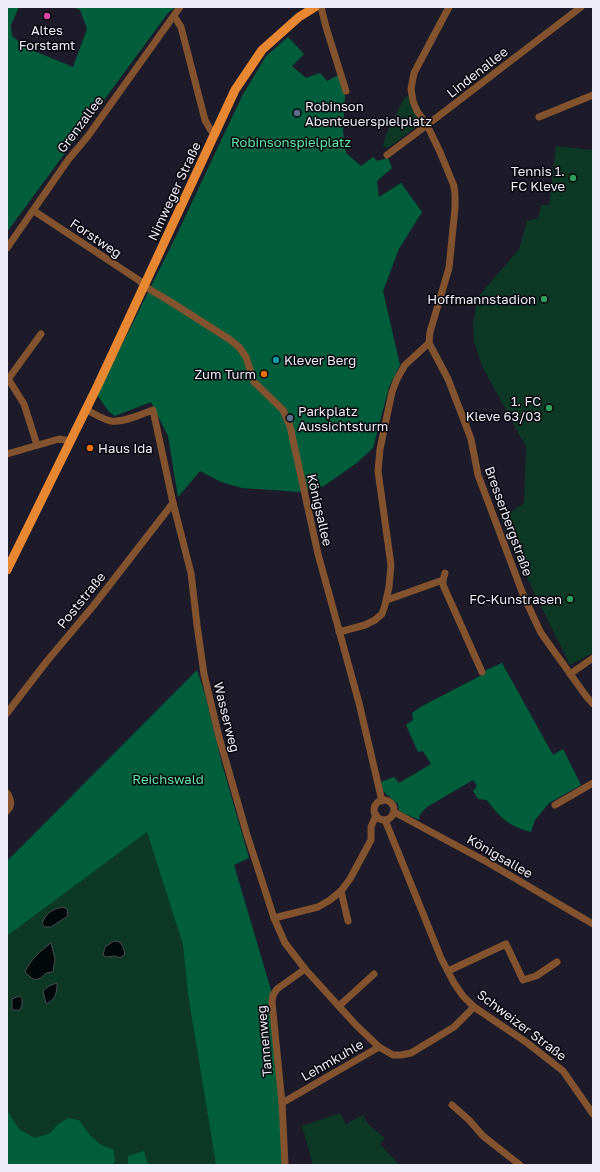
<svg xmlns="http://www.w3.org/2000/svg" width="600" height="1172" font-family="'Golos Text',sans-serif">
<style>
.green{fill:#0d3825;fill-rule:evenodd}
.forest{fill:#005e3d}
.water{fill:#000809;stroke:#474c50}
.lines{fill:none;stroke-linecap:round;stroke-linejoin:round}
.minor{stroke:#82532e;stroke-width:7}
.major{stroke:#e88731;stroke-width:9}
.hotel-dot{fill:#d1479c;stroke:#07060c;stroke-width:1.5}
.service-dot{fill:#5c6f8a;stroke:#07060c;stroke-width:1.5}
.leisure-dot{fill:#2e9e5b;stroke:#07060c;stroke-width:1.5}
.culture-dot{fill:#0f9aa8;stroke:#07060c;stroke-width:1.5}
.food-dot{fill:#e8710a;stroke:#07060c;stroke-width:1.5}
.labels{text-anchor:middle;stroke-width:3;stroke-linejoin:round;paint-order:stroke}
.poi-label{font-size:13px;fill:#eeecf7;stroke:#07060c;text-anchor:end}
.street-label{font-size:13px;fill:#eeecf7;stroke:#07060c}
.park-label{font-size:13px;fill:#62ebad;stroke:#07060c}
</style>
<rect width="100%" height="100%" fill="#1d1a29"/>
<g class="green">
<path d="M409 95 413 111 421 123 391 146 387 148 383 146 385 137 404 98Z"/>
<path d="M556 146 593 150V653L570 665 510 544 501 518 524 503 526 447 483 368 474 342 473 322 478 297 519 249 527 221 538 218 541 205H549Z"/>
<path d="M147 831 183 945 188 995 216 1165H113L115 1161 114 1150 100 1144 90 1135 79 1120 68 1118 58 1124 50 1133 35 1138 19 1129 7 1110V936ZM63 907 67 909 68 916 51 927 45 916 56 908ZM114 941 120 942 115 956 106 957 105 947ZM51 943 53 950V972H25C31 959 40 951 51 943Z"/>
<path d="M340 1113 346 1124 363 1115 368 1124 385 1138 380 1144 399 1165H313L302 1126Z"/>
</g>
<g class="forest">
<path d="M7 7H19L11 25 12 36 27 48 73 67 87 29 80 10 73 7H176L168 13 7 232Z"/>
<path d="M288 37 304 54 292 66 306 78 320 73 327 81 338 75 345 96 343 131 346 153 361 166 373 157 377 161 388 158 392 168 377 181 379 197 401 183 422 212 399 249 383 291 400 365 389 387 373 448 358 462 324 486 300 492 242 488 221 482 200 471 178 497 168 436 151 402 115 416 109 412 97 395 177 234 242 96 266 56Z"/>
<path d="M502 663 553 755 563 749 581 785 549 803 535 820 531 832C509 826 500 818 487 800L478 799 473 791 477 786 473 780 427 807 420 814 419 820 399 811 398 804 383 791 381 782 394 777 399 783 431 764 423 751 418 752 406 725 413 720 412 713 422 706 482 675 486 670Z"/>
<path d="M197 670 205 694 222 764 249 858 234 865 271 990 273 1033 284 1165H216L188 995 183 945 147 832 7 936V861Z"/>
<path d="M7 1110 19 1129 35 1138 50 1133 58 1124 68 1118 79 1120 90 1135 100 1144 114 1150 115 1161 113 1165H7Z"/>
<path d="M144 1151 148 1165H128V1156Z"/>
</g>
<g class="water">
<path d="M63 907 67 909 68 916 51 927H45L42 924C45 914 52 909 63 907Z"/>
<path d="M114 941 120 942 123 947 125 954 120 958 115 956 106 957 103 955 105 947Z"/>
<path d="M51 943 55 959 53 972 46 973 41 978 35 980 30 977 25 972C31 959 40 951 51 943Z"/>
<path d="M57 983C57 993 56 999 46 1004L43 991 49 986Z"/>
<path d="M19 996 22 998V1005L20 1010H12V999Z"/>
</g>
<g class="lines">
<g class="minor">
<path d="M321 7 326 27 346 91"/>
<path d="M449 7 414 73 411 89 413 101 417 111 427 125 440 152 454 186 455 195V208L449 268 430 332 429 343 448 379 460 410 471 439 478 475 524 597 541 633 586 696 593 704"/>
<path d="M174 16 181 27 205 120 210 129 214 134"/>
<path d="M539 117 593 95"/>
<path d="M387 155 427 125 581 7"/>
<path d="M34 211 140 281 144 286 171 302 229 339 239 347 246 357 254 382 283 410 290 426 318 554 359 703 382 801"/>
<path d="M7 248 68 160 88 136 180 7"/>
<path d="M7 377 24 404 37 445"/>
<path d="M9 378 41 334"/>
<path d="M85 409C93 413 102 419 111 421 123 423 142 414 153 410L173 503 191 573 197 625 204 674 219 737 247 835 274 918 285 943 305 969 356 1025 379 1047"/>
<path d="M7 454 59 439 70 441"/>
<path d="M443 580V585L482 672"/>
<path d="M387 600 443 580 445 573"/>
<path d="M339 632 365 625 375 620 382 614 385 605 389 587 391 565 378 471 380 449 392 392 397 379 405 365 429 343"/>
<path d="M570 674 593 658"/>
<path d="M7 713 47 661 94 605 173 503"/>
<path d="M7 793C11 799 13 805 7 811"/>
<circle cx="384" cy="810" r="10"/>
<path d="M555 805 593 783"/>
<path d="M394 812 487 862 593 924"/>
<path d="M385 820 441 958 454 983 463 996 474 1007 526 1042 563 1071 593 1114"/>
<path d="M341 891 348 921"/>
<path d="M274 918 318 907 330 900 341 891 350 879 371 840V827L376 815"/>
<path d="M448 971 506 944 523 980 536 976 557 962"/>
<path d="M339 1006 374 974"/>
<path d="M282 1103 379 1047 393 1055H401L411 1053 454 1027 474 1007"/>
<path d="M452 1105 469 1120 483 1136 520 1165"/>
<path d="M285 1165 282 1103 272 1002 273 995 277 989 305 969"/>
</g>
<path class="major" d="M7 570 98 385 235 90 262 50 299 17 315 7"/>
</g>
<circle class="hotel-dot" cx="47" cy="16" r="4"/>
<g class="service-dot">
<circle cx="297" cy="113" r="4"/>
<circle cx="290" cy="418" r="4"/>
</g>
<g class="leisure-dot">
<circle cx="573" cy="178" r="4"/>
<circle cx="544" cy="299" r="4"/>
<circle cx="549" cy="408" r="4"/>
<circle cx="570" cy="599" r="4"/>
</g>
<circle class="culture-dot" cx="276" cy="360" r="4"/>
<g class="food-dot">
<circle cx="264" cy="374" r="4"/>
<circle cx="90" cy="448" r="4"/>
</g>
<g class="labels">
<g class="poi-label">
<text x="47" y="35" text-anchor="middle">Altes<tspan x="47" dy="15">Forstamt</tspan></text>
<text x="305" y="111" text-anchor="start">Robinson<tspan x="305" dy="15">Abenteuerspielplatz</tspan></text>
<text x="565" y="176">Tennis 1.<tspan x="565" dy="15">FC Kleve</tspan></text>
<text x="536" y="304">Hoffmannstadion</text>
<text x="284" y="365" text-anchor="start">Klever Berg</text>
<text x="256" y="379">Zum Turm</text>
<text x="541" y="406">1. FC<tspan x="541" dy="15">Kleve 63/03</tspan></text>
<text x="298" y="416" text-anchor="start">Parkplatz<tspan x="298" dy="15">Aussichtsturm</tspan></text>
<text x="98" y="453" text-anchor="start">Haus Ida</text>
<text x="562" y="604">FC-Kunstrasen</text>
</g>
<g class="street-label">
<text transform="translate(477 72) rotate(-38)" y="5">Lindenallee</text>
<text transform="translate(80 124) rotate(-53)" y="5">Grenzallee</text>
<text transform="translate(174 191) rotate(-65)" y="5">Nimweger Straße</text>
<text transform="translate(96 238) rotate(34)" y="5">Forstweg</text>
<text transform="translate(320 510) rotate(77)" y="5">Königsallee</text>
<text transform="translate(509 521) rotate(70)" y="5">Bresserbergstraße</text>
<text transform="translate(81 600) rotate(-51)" y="5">Poststraße</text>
<text transform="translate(227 717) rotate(76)" y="5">Wasserweg</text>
<text transform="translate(500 856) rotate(30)" y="5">Königsallee</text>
<text transform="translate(522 1025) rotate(37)" y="5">Schweizer Straße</text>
<text transform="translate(264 1041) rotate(-95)" y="5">Tannenweg</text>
<text transform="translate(332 1060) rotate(-30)" y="5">Lehmkuhle</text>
</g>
<g class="park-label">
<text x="291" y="147">Robinsonspielplatz</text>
<text x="168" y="784">Reichswald</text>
</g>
</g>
<rect width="600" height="1172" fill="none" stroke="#eeecf7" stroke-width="16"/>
</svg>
